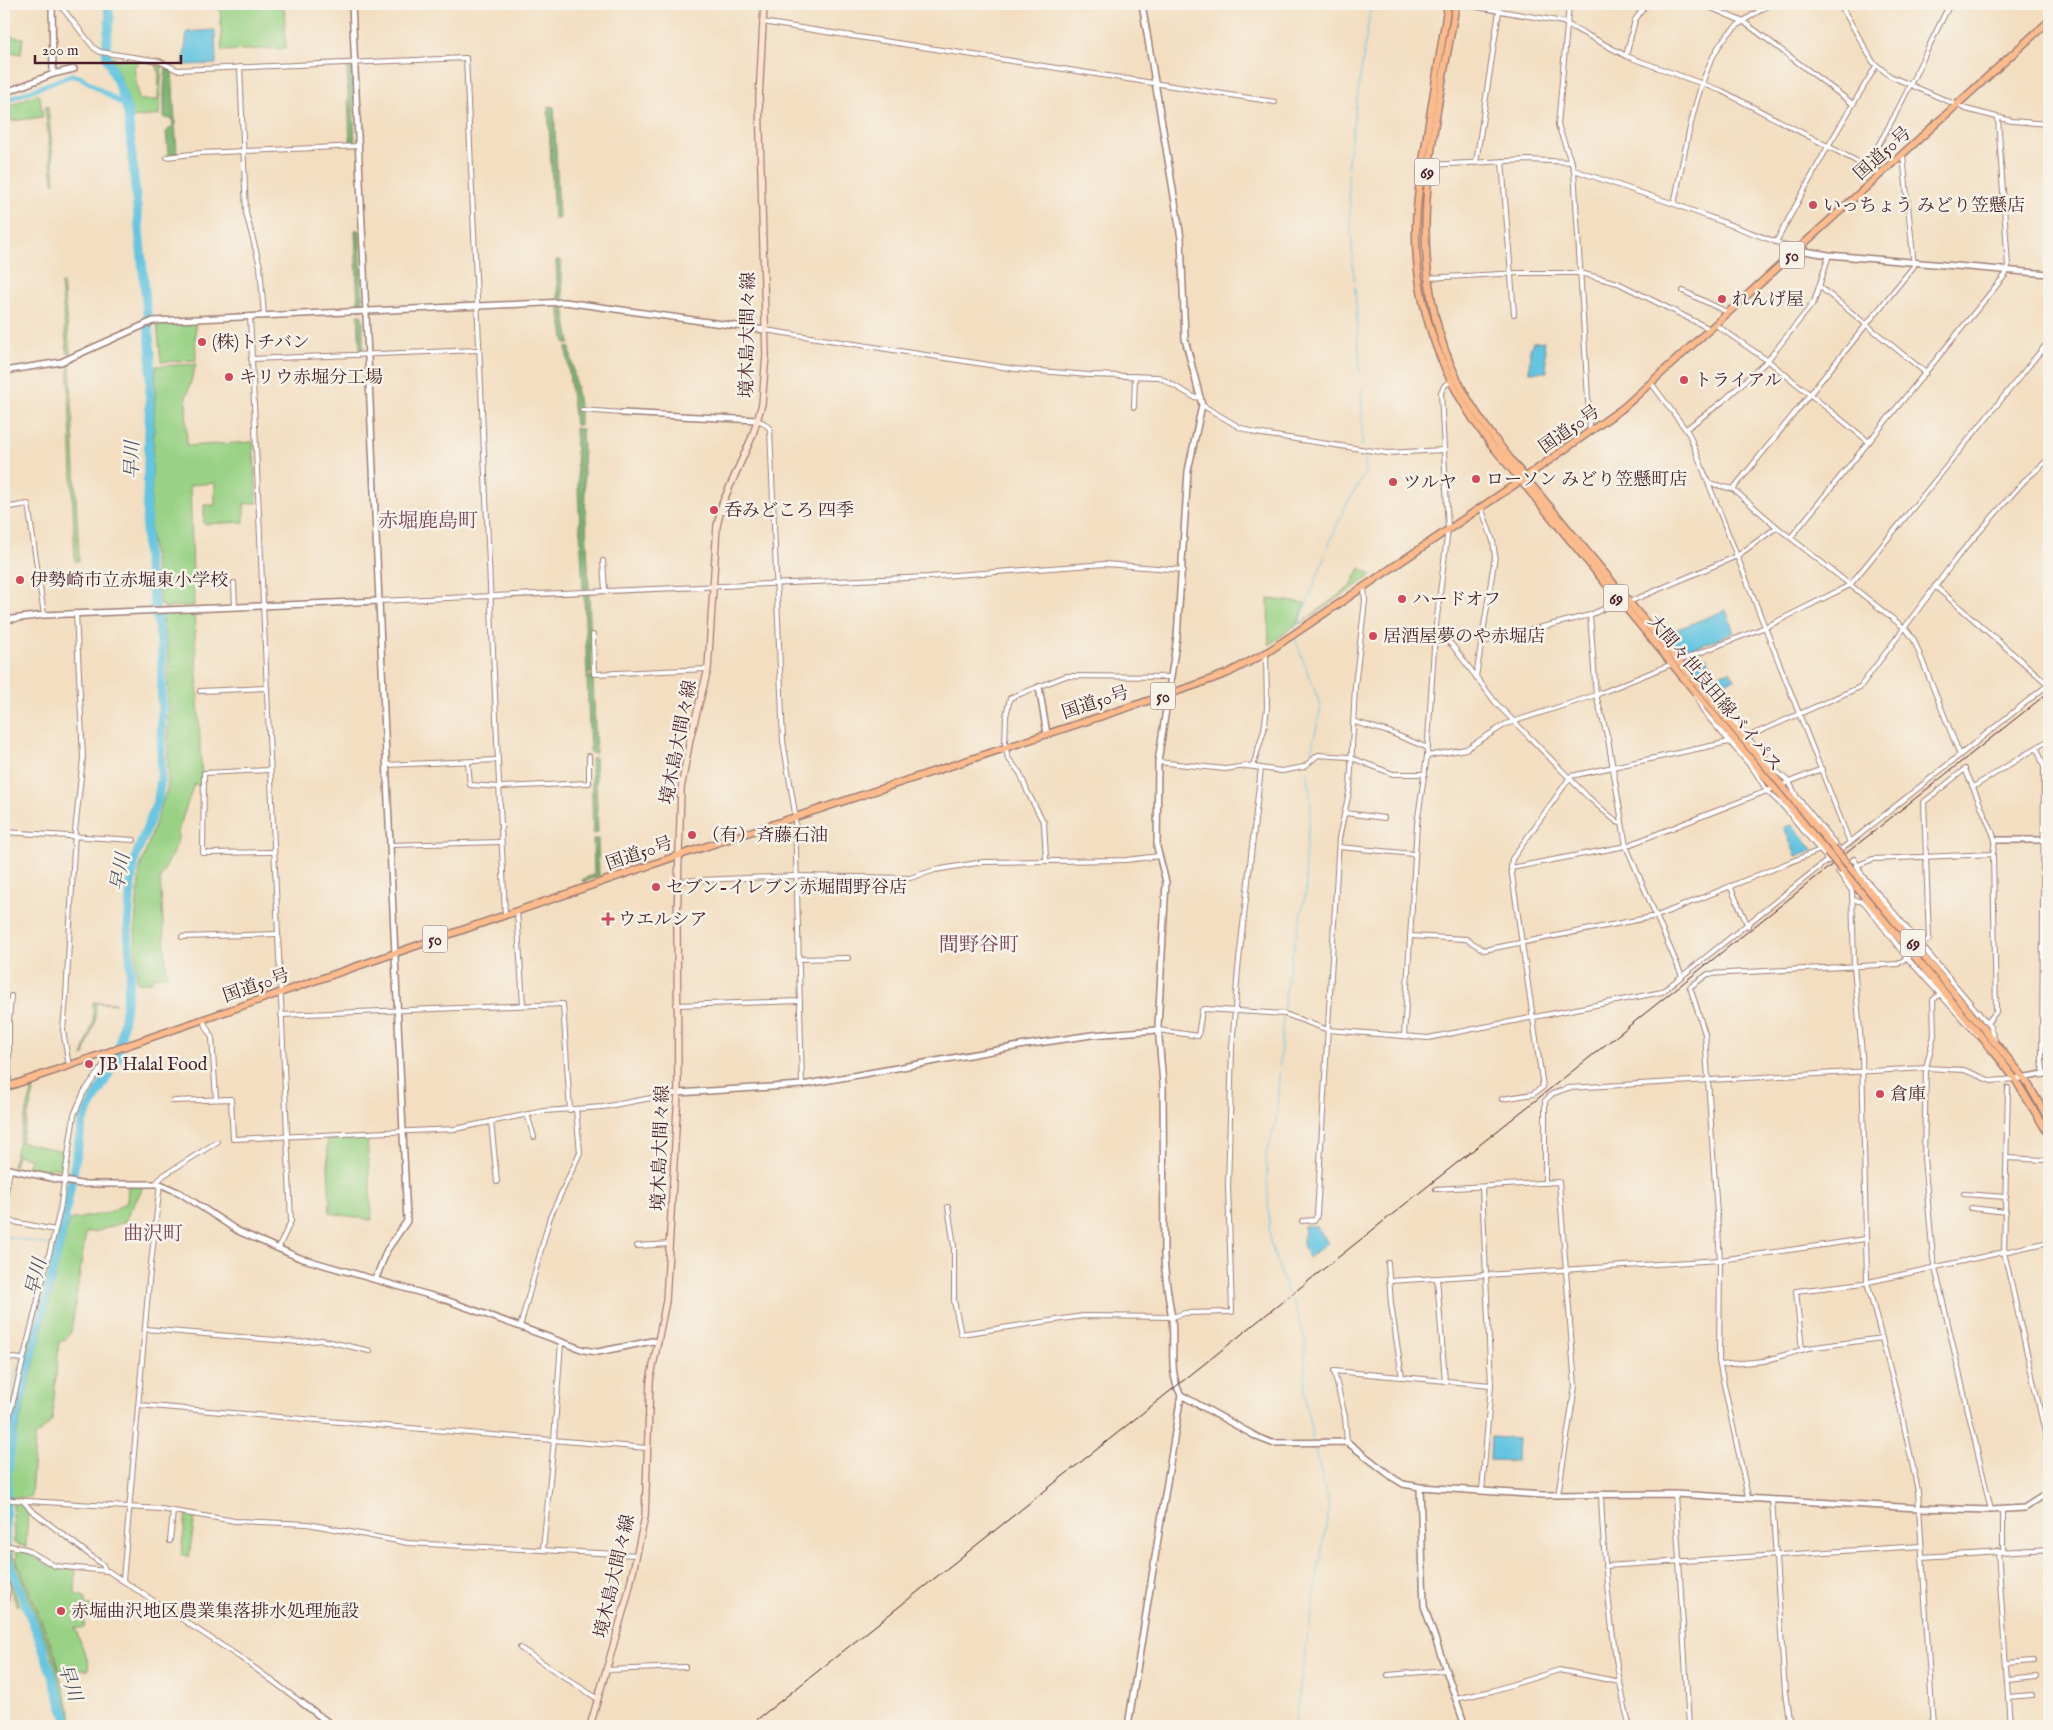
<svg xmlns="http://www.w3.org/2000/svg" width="2053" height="1730" font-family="'IM FELL English','Noto Serif JP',serif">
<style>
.green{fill:#99d285;stroke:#727858}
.forest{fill:#7ab472;stroke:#626a4e}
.water{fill:#63c5e1;stroke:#567286}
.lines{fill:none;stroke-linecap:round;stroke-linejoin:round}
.stream{stroke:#63c5e1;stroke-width:1}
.canal{stroke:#63c5e1;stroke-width:5}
.river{stroke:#63c5e1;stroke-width:9}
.minor-casing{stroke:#9e7e76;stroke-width:6}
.tertiary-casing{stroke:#9e7e76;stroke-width:8}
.secondary-casing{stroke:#9e7e76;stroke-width:8}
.primary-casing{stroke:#9e7e76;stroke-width:9}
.trunk-casing{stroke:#9e7e76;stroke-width:9}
.minor{stroke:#fff;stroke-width:4}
.tertiary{stroke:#fff;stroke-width:5}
.secondary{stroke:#fde4d1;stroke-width:5.5}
.primary{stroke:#fbbb8d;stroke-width:6}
.trunk{stroke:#fbbb8d;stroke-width:6}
.rail{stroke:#4a1f2b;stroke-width:1}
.primary-bridge-casing{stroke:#9e7e76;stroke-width:9;stroke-linecap:butt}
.primary-bridge{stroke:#fbbb8d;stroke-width:6}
.poi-dot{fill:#d1495b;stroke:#f7f3e8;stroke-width:2}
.labels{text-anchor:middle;stroke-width:5;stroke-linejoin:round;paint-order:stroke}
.shield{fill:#f7f3e8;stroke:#7e5f64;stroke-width:1}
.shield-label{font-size:16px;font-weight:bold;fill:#4a1f2b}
.street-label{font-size:18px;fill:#4a1f2b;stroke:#f7f3e8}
.poi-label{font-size:18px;fill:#4a1f2b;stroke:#f7f3e8;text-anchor:start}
.water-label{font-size:19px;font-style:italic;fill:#525162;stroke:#f7f3e8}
.quarter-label{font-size:20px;fill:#7c475f;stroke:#f7f3e8}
</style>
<rect width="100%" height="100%" fill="#f7f3e8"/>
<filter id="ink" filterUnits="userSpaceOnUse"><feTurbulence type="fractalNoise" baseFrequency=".02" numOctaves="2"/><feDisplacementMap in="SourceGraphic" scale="10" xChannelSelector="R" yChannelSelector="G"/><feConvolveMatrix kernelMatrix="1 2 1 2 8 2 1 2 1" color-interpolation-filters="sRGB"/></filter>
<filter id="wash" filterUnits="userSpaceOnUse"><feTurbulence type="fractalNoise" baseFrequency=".0096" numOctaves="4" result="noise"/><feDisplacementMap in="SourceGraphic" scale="20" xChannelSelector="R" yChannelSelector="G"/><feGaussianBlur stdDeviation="1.12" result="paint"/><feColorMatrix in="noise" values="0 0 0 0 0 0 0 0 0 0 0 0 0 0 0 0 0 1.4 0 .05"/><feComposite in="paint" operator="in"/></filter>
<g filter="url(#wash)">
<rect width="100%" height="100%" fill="#f3dec1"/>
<g class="green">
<path d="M220 4H284L286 48 222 51Z"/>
<path d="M4 35 23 38 21 54 4 51Z"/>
<path d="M111 56 117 60 121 58 140 61 134 67 139 100H158L159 72 156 64 162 66 159 115 132 118 125 90Z"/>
<path d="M37 94 40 97 43 117 4 122V108Z"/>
<path d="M45 106H48L55 183H53Z"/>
<path d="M61 283H63L70 354 67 353Z"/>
<path d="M195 321 196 360 161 362 157 323Z"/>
<path d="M70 361 79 561H75L68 362Z"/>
<path d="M196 364 186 398 187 446 253 442 257 503 244 504V522L204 524V505H215V483L190 485 194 606 168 607V612L194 611 202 786 194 784 179 828 177 844 160 879 167 976 152 977V982L137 983 135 926 140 868 167 789 168 776V653L161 612 166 607 160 605 150 531 156 366Z"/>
<path d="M1360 568 1372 575 1300 624 1351 586Z"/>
<path d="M1268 599 1305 603 1298 623 1269 645Z"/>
<path d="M93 1002 115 1003 116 1004 96 1003 95 1022 84 1055 82 1057 93 1022Z"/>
<path d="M32 1091 34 1092 21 1142 66 1152 63 1170 48 1167 46 1176 27 1171 30 1158 17 1155 14 1168 12 1167Z"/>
<path d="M367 1137 372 1220 330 1213 327 1139Z"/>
<path d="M143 1185C139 1200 128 1210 125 1222L95 1232H86L71 1332 65 1340 59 1342 52 1421 35 1437 31 1497 10 1498 11 1465 17 1433 69 1220 108 1213 127 1202 128 1186Z"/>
<path d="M31 1331H33L11 1422 4 1466 7 1424Z"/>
<path d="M13 1501 19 1502 28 1510 26 1547 14 1543Z"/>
<path d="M186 1515 195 1517 189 1557 181 1554Z"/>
<path d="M10 1549 54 1655 74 1726H72L51 1654 17 1573H15Z"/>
<path d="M16 1550 23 1551 55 1568 76 1570 75 1594 85 1597V1606H98V1617H85L84 1628H75L88 1661 89 1670H59L56 1656 17 1561Z"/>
<path d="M4 1562 19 1605 17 1606 4 1575Z"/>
</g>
<g class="forest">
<path d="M352 65 355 145 350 146 347 66Z"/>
<path d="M166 67 172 70 177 154 168 155 166 132 173 125 172 119 164 118V89Z"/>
<path d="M548 106 554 107 559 218H554Z"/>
<path d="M355 230H360L363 309H358Z"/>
<path d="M556 260H561L563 300H558Z"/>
<path d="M559 307H564L570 344H565Z"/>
<path d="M358 314 363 316H361L363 320V353H360Z"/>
<path d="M566 347 570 348 580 412V425H575Z"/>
<path d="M575 428 582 429 589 589H583Z"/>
<path d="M584 594H589L592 673 587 675Z"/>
<path d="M593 676 596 753H590L587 677Z"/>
<path d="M595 757 598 832 593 834 591 758Z"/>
<path d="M593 839H598L599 876 583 882 582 880 594 874Z"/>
</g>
<g class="water">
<path d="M215 30 216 64 183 65 187 32Z"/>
<path d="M1544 341 1547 372H1529L1530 350 1533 342Z"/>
<path d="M1726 610 1734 633 1686 651 1678 650 1665 634Z"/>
<path d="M1706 656 1715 676 1730 671 1734 679 1710 688 1693 668V661Z"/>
<path d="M1792 825 1813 849 1812 851 1796 856 1784 827Z"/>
<path d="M1304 1226H1316L1328 1242 1308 1258 1303 1244Z"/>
<path d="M1491 1437 1518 1439 1517 1461 1490 1460Z"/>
</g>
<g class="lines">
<g class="stream">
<path d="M1347 167 1371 4"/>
<path d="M1348 174 1354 280"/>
<path d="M1355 287 1360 373"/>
<path d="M1362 388V447"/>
<path d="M1327 549 1345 507 1366 471 1364 454"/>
<path d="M1294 628 1299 624 1325 556"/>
<path d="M1295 639 1321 707 1310 756"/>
<path d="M1283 1011 1288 974 1306 891 1305 856 1311 807 1308 771"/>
<path d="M1283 1017 1276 1123 1266 1154 1270 1242 1288 1294"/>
<path d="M4 1236 49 1245"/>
<path d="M58 1237H61"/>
<path d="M1293 1300 1305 1340V1398L1313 1441"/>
<path d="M4 1421 19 1362"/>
<path d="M1309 1629 1329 1507 1314 1445"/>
<path d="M1294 1726 1308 1634"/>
</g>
<path class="canal" d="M4 101 72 75 82 78 125 106"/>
<path class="river" d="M69 1726 41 1643 7 1558 5 1531 7 1478 13 1430 61 1237 83 1120 118 1057 131 971 128 927 131 885 136 856 158 799 161 779 162 649 147 560 146 533 151 355 128 114 121 91 107 58 106 48 110 18 107 4"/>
</g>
</g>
<g filter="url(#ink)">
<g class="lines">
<g class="minor-casing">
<g id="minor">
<path d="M59 4 94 48 100 52 159 61 177 70 466 58 505 915"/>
<path d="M1460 4 1563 22 1626 56 1722 91 1881 174"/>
<path d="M1569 4 1558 125 1574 170 1590 432"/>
<path d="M1702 4 1744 22 1853 104"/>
<path d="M1840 4 1873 62 1890 76 1966 109 2012 121 2049 124"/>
<path d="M2048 4H2049"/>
<path d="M762 22 1275 102"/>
<path d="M1626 56 1635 20 1646 4"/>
<path d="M240 67 246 213 260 266 264 316"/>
<path d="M167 157 200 153 359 146"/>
<path d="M1502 161 1514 314"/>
<path d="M1476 163 1499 11"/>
<path d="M1429 165 1528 160 1572 162"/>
<path d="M1866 165C1899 114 1922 58 1950 4"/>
<path d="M1574 170 1674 204 1798 250"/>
<path d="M1674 204C1684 159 1696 74 1724 39 1735 24 1755 14 1770 4"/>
<path d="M1776 242 1827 148 1876 66"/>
<path d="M1427 278 1519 273H1580L1618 283 1710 329"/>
<path d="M1820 287 1926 373"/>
<path d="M1683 291 1729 313"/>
<path d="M250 316 291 1221 278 1249"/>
<path d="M1716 325 1771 363 1869 442"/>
<path d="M765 330 1015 369 1089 375 1159 377 1194 397 1201 398"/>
<path d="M251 359 479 350"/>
<path d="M1652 384 1689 434 1850 843"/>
<path d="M1202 405 1239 427 1256 433 1387 453 1443 450"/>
<path d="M1134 407 1135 376"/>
<path d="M582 410 622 413"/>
<path d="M757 420 764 423 770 429 783 741 795 813 802 1085"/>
<path d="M1686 429 1722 402 1767 361 1814 302 1829 255"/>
<path d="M1708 483 1733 489 1777 527 1907 630 1914 640 1960 755"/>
<path d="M1733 489 1914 266 1903 155"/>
<path d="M4 508 28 504 44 615"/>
<path d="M1791 537 2006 274 2008 266 1998 118"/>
<path d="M603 561 605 591"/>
<path d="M234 583 235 607"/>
<path d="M1935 586 2049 685"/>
<path d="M379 601 928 577 1105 564 1183 570"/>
<path d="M1629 602 1737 556 1777 527"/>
<path d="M1590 615 1596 695 1608 739 1626 846 1682 976"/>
<path d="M1435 633 1442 636 1452 645 1496 703 1588 797 1617 822 1621 823"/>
<path d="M593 635 594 674 708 669"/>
<path d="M1483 642 1590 615 1619 602"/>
<path d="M1679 661 1768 626 1850 585 2049 341"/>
<path d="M1476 677 1495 556 1493 541 1481 507"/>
<path d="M200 691 267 688"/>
<path d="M1696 696 1703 711 1754 770 1767 791 1783 806 1829 861"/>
<path d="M1710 696 1725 710 1773 768 1789 782 1797 797 1841 851"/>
<path d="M1355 722 1389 732 1428 748"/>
<path d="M1747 737 1860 687 1958 556 2024 481 2049 459"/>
<path d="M2037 748 2044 767 2042 1062 2044 1075"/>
<path d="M1427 756 1466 749 1506 724 1596 695 1672 664"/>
<path d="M468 762 470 785 500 787 589 783V756"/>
<path d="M1158 762 1225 769 1247 766 1282 771 1304 767 1318 755 1349 757 1393 774H1425"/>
<path d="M386 765 497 760"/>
<path d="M1253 766 1264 730 1267 708 1266 653"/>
<path d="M270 770 204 773 203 853 273 852"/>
<path d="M1784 784 1822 769"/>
<path d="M1973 787 2049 740"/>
<path d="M1345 813 1384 818"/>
<path d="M4 832 134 840"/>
<path d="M390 845 500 842"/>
<path d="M1339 847 1414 854"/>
<path d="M1046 859 1044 823 1028 793 1020 773 1008 758 1005 744 1006 716 1010 698 1066 676 1171 677"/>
<path d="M1856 866 1873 859 1993 854"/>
<path d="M1511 868 1626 846 1772 789"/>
<path d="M678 881 796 876 910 878 935 870 983 862 1126 860 1159 856"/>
<path d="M1730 886 1748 926"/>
<path d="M1853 900 1864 902 1907 958 1978 1036"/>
<path d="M517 911 523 1005"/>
<path d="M1410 936 1466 939 1484 950 1657 916 1820 850"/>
<path d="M182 937 277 934"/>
<path d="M1920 947 1929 939 1924 802 1965 769 1993 834 1995 840 1993 854 1996 1012 1987 1023"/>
<path d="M798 959 848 958"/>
<path d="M1940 994 1933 1000 1934 1035 1926 1068 1924 1158 1933 1259 1991 1510"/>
<path d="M676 1005 799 1001"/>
<path d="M281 1015 563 1004 570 1110"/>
<path d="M203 1020 212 1038 216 1099"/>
<path d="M1158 1030 1198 1036 1202 1010 1205 1009 1285 1014 1328 1030 1428 1038 1662 992 2049 684"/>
<path d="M1404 1036 1417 824 1427 756 1435 633 1448 529 1441 392 1445 385 1451 382"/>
<path d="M69 1066 63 1030 66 998 75 831 83 758 76 613"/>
<path d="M9 1086V1020L11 996"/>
<path d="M2008 1088 2004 1252 2049 1450"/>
<path d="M1502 1099 1533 1094 1543 1087 1511 868 1512 859 1571 776 1729 742"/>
<path d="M173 1101 231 1099 233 1139 455 1129 544 1111 603 1107 678 1093"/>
<path d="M527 1114 534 1137"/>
<path d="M491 1121 497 1182"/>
<path d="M2007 1158 2043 1160"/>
<path d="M156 1183 164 1175 217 1142"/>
<path d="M1545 1183V1101L1552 1094 1568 1088 1926 1068 1964 1070 1991 1081 2015 1079"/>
<path d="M1436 1189 1559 1182 1575 1386 1558 1495"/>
<path d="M1964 1194 2006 1197"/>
<path d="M4 1201 10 1170"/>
<path d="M948 1207 954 1246V1301L961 1334 1083 1316 1172 1317 1185 1313 1232 1312 1228 1186 1232 1048 1238 969 1261 768"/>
<path d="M1971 1208 2006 1212"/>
<path d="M4 1220 55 1230"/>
<path d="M1302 1221 1315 1220 1317 1215 1339 838 1350 788 1355 686 1365 601 1364 587"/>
<path d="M637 1246 670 1244"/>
<path d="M1388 1263 1391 1304 1402 1377"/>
<path d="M1437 1278 1445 1381"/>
<path d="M1390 1281 1720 1260 1865 1239"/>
<path d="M520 1327 550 1217 580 1153 576 1109"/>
<path d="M145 1329 299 1342 322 1340 370 1351"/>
<path d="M1802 1350 1796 1291 1864 1283 2049 1242"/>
<path d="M4 1357 22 1359"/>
<path d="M1720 1365 1764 1361 1808 1348 1882 1338"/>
<path d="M139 1405 647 1448"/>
<path d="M4 1438 60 1210 74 1115 84 1092 105 1063 107 1053"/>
<path d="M1347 1442 1345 1417 1334 1371 1491 1385"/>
<path d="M1482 1491 1491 1385 1482 1187"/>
<path d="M1601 1494C1603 1549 1608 1604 1616 1659 1620 1682 1623 1704 1630 1726"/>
<path d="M1675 1494 1689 1726"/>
<path d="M1748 1497 1719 1361 1720 1260 1705 1034 1690 987 1708 974 1898 964 1910 955"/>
<path d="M1772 1499 1785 1692 1790 1726"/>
<path d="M11 1500 161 1509 235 1521 308 1524 408 1543 637 1555"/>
<path d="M22 1500 31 1510 103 1565 105 1570"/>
<path d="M170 1541 173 1511"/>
<path d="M4 1545 26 1549 55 1566 108 1571 241 1658 301 1702"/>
<path d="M543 1549 554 1440 561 1342"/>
<path d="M1998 1551 2010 1726"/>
<path d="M2003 1551V1510"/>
<path d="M1922 1557 2049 1549"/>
<path d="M1605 1566 1921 1546"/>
<path d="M4 1579 8 1588 4 1621"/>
<path d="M123 1580 149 1281 160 1184"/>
<path d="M520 1648 598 1699"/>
<path d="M2006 1663 2033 1661"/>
<path d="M606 1670 685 1667"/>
<path d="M1388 1675 1445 1670"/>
<path d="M2007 1680 2036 1677"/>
<path d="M2008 1697 2033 1695"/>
<path d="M1456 1699 1492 1691 1559 1670 1620 1682"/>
<path d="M1933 1726 1918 1491 1900 1407 1867 1282 1862 1054 1854 966 1852 891 1838 871 1854 859 1862 875 1982 1017 1990 1027 1995 1040"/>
</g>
</g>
<g class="tertiary-casing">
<g id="tertiary">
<path d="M352 4 407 1221 387 1250 376 1278"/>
<path d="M1142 4 1181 238 1185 339 1202 405 1188 471 1177 637 1158 762 1157 847 1166 882 1158 1026 1163 1084 1164 1257C1165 1279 1169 1298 1172 1319 1175 1344 1168 1373 1181 1395L1259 1438 1272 1443 1347 1442 1392 1477 1403 1484 1420 1487 1543 1495 1675 1494 1918 1508 1991 1510 2024 1508 2049 1492"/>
<path d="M53 74 74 69"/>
<path d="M4 93 53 74 52 4"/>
<path d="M1798 250 1829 255 2049 274"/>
<path d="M4 371 61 362 153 321 565 302 765 330"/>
<path d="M622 413 757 420"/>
<path d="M4 620 44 615 379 601"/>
<path d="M1039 687 1047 734"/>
<path d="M1998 840H2049"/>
<path d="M2015 1079 2049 1073"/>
<path d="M678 1093 802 1085 1025 1045 1092 1035 1158 1030"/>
<path d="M4 1168 80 1184H160L180 1193 238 1231 300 1258 446 1300 584 1350 598 1352 652 1341 658 1342"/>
<path d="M1420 1487 1424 1606 1465 1726"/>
<path d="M301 1702 333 1726"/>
<path d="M1128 1726 1181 1395"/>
</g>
</g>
<g class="secondary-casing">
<path id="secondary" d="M590 1726 627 1598 645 1517 650 1381 666 1301 678 1093 677 920 681 789 690 739 708 669 717 526 722 504 752 437 762 404 766 355 759 98 764 4"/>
</g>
<g class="primary-casing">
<g id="primary">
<path d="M1448 4C1441 47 1434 91 1427 135 1422 169 1415 205 1416 240 1417 314 1445 384 1490 443L1827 852"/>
<path d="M1456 4C1435 128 1399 259 1457 379 1473 412 1496 441 1519 470L1833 847"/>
<path d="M1849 866 2025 1079 2049 1120"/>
<path d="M1843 871 1999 1058 2015 1079 2049 1135"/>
</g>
</g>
<g class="trunk-casing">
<path id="trunk" d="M4 1088 671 858 1193 686 1228 673 1266 653 1520 481 1623 408 2049 21"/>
</g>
<use href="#minor" class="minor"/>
<use href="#tertiary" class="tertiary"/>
<use href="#secondary" class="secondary"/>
<use href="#primary" class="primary"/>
<use href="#trunk" class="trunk"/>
<path class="rail" d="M749 1726 2049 692"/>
<g class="primary-bridge-casing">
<g id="primary-bridge">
<path d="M1833 847 1849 866"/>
<path d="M1827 852 1843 871"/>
</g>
</g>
<use href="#primary-bridge" class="primary-bridge"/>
</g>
</g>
<g class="poi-dot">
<circle cx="1813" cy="205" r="5"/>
<circle cx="1722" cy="299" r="5"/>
<circle cx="202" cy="342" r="5"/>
<circle cx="229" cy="377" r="5"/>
<circle cx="1684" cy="380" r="5"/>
<circle cx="1476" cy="479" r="5"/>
<circle cx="1393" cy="482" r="5"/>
<circle cx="714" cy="510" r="5"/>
<circle cx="20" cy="580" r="5"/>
<circle cx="1402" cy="599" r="5"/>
<circle cx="1373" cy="636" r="5"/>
<circle cx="692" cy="835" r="5"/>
<circle cx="656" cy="887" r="5"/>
<path d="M605.5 911.5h5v5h5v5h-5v5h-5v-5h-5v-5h5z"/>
<circle cx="89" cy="1064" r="5"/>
<circle cx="1880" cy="1094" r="5"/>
<circle cx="61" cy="1611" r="5"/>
</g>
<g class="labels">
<g class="shield">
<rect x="1414.5" y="158.5" width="25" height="27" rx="4"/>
<rect x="1779.5" y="241.5" width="25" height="27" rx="4"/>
<rect x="1603.5" y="584.5" width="25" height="27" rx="4"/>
<rect x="1150.5" y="682.5" width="25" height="27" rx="4"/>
<rect x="422.5" y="925.5" width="25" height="27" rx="4"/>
<rect x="1900.5" y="929.5" width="25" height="27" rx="4"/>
</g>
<g class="shield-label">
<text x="1427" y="178">69</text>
<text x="1792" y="261">50</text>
<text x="1616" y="604">69</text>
<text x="1163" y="702">50</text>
<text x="435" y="945">50</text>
<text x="1913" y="949">69</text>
</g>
<g class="street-label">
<text transform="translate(1882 153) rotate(-42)" y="6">国道50号</text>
<text transform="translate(747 335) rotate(-89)" y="6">境木島大間々線</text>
<text transform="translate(1569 429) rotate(-35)" y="6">国道50号</text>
<text transform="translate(1715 693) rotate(50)" y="6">大間々世良田線バイパス</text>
<text transform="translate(1095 702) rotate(-18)" y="6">国道50号</text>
<text transform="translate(678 742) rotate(-79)" y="6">境木島大間々線</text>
<text transform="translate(639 853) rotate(-19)" y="6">国道50号</text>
<text transform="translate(256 985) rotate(-19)" y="6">国道50号</text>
<text transform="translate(660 1148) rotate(-88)" y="6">境木島大間々線</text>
<text transform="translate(614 1576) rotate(-77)" y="6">境木島大間々線</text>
</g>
<g class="poi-label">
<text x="1823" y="211">いっちょう みどり笠懸店</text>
<text x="1732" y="305">れんげ屋</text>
<text x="212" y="348">(株)トチバン</text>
<text x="239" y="383">キリウ赤堀分工場</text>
<text x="1694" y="386">トライアル</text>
<text x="1486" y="485">ローソン みどり笠懸町店</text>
<text x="1403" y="488">ツルヤ</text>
<text x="724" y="516">呑みどころ 四季</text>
<text x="30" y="586">伊勢崎市立赤堀東小学校</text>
<text x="1412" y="605">ハードオフ</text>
<text x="1383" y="642">居酒屋夢のや赤堀店</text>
<text x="702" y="841">（有）斉藤石油</text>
<text x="666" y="893">セブン-イレブン赤堀間野谷店</text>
<text x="618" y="925">ウエルシア</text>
<text x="99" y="1070">JB Halal Food</text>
<text x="1890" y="1100">倉庫</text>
<text x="71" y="1617">赤堀曲沢地区農業集落排水処理施設</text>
</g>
<g class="water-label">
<text transform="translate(131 460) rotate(-89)" y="7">早川</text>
<text transform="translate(119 872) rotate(-80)" y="7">早川</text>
<text transform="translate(35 1277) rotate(-77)" y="7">早川</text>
<text transform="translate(71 1682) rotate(72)" y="7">早川</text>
</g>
<g class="quarter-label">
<text x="428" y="527">赤堀鹿島町</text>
<text x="979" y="951">間野谷町</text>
<text x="153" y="1240">曲沢町</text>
</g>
</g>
<rect width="2053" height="1730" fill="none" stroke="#f7f3e8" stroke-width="20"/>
<path d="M35 55v8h146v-8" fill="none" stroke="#4a1f2b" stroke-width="2.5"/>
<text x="42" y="55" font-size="15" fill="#4a1f2b" stroke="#f7f3e8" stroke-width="4" paint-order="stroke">200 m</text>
</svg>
